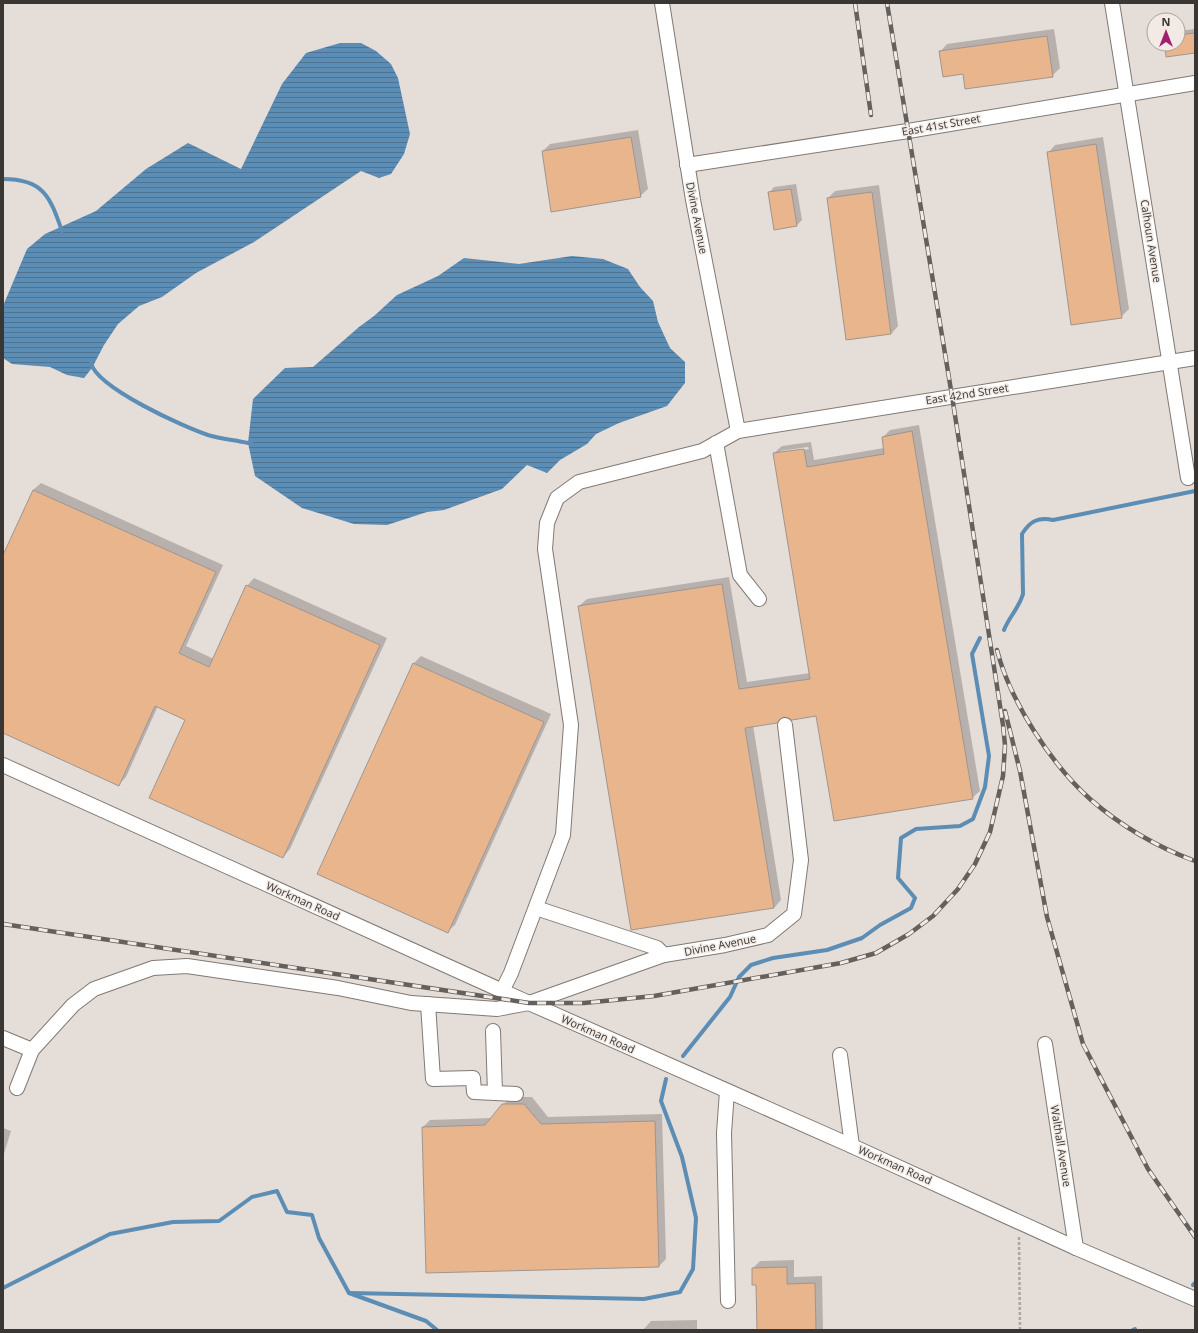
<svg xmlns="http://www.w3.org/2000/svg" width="1198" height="1333" font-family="'Open Sans',sans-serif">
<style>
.water{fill:url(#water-rules)}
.shadow{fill:#0003;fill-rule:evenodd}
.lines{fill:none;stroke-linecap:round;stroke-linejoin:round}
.stream{stroke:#5c8db5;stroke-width:4}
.building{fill:#e9b58d;stroke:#9e9691}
.minor-casing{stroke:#807974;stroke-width:16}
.path{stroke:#aca5a1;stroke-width:2.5;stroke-dasharray:3 2;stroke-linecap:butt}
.minor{stroke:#fff;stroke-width:14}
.rail-casing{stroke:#64605d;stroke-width:4.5}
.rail{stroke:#f2eae4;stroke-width:3;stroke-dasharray:9;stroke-linecap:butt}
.labels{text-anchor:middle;stroke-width:3;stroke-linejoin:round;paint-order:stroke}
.street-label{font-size:11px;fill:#393634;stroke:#f2eae4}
</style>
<defs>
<pattern id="water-rules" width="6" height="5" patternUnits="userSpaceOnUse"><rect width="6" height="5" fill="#5c8db5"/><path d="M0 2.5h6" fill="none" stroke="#4d7494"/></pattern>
</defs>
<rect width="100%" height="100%" fill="#e5ddd7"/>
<g class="water">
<path d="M340 43H361L376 51 391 64 398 78 410 134 404 154 391 174 379 178 361 171 254 242 196 273 162 297 139 306 118 324 104 345 92 368 84 378 67 375 50 367 12 364 3 358V306L27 249 45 234 96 211 146 169 188 143 241 169 282 84 306 53Z"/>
<path d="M572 256 603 259 628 269 640 287 653 301 658 322 670 348 685 362V383L667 406 619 423 596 434 587 444 560 460 547 473 527 465 502 489 444 510 427 512 387 525 354 524 302 508 255 476 248 443 253 399 285 368 313 367 359 327 374 316 397 295 438 276 464 258 519 264Z"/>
</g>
<g class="shadow">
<path d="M1054 29 1060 68 1052 76 940 52 947 44Z"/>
<path d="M1195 29V52L1166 44H1178V31Z"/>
<path d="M638 130 648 189 640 196 543 151 550 144Z"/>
<path d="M1103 137 1129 309 1121 317 1048 153 1055 145Z"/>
<path d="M796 184 802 220 797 225 769 193 774 187Z"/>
<path d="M879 185 898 326 891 334 828 198 835 191Z"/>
<path d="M919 425 980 791 972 798 817 715H783L753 725 781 900 774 908 579 606 587 599 729 577 747 682 810 673 774 453 782 446 811 442 814 460 884 448 883 437 890 430ZM808 447 809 449 781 453V451Z"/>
<path d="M41 483 223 565 186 646 214 659 247 586 254 578 387 638 290 849 283 857 186 719 158 706 126 777 119 784 3 732V557L33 490Z"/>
<path d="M421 656 551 714 455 925 447 932 318 874 414 663Z"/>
<path d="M510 1097H532L548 1117 662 1114 666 1259 659 1266 423 1127 430 1120 492 1118Z"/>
<path d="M3 1128 11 1131 3 1157Z"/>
<path d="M794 1260V1277L822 1276 823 1330H758L757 1284 753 1268 760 1261Z"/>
<path d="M697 1320V1330H643L651 1321Z"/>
</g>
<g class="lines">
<g class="stream">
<path d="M3 179C44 179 50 197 62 231"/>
<path d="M91 363C97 388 184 427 208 435 221 439 235 440 248 443L252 441"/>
<path d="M1004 630C1009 617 1019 608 1023 594L1022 534C1030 521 1038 517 1053 520L1195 491"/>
<path d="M683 1056 730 997 739 977 751 965 773 958 827 950 862 938 880 925 911 908 915 898 898 878 901 838 916 829 960 826 973 819 985 787 989 756 972 654 980 638"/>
<path d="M1193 1285 1195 1283"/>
<path d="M3 1288 110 1234 173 1222 219 1221 252 1197 277 1191 287 1212 312 1215 319 1238 349 1293 426 1321 437 1330"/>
<path d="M349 1293 644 1299 680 1292 693 1269 696 1218 682 1157 661 1101 666 1079"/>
<path d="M1133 1330 1135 1329"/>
</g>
</g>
<g class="building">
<path d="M1195 33V53L1166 57 1165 44H1178V35Z"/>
<path d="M1047 36 1053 77 965 89 963 74 943 77 939 51Z"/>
<path d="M631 137 641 197 551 212 542 151Z"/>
<path d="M1096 144 1122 318 1071 325 1047 152Z"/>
<path d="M791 189 797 226 774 230 768 192Z"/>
<path d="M872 192 891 334 846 340 827 198Z"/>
<path d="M912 431 973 799 834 821 816 716 792 720 784 717 777 723 745 728 774 908 631 930 578 606 722 584 739 689 810 679 773 453 804 449 807 467 884 454 882 437Z"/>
<path d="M33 490 216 572 179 653 209 667 246 585 380 645 283 858 149 798 185 720 155 706 119 786 3 733V555Z"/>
<path d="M413 663 544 722 448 933 317 874Z"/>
<path d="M502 1104H524L541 1124 655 1121 659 1267 426 1273 422 1127 485 1125Z"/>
<path d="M787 1267V1284L815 1283 816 1330H757L756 1285H752V1268Z"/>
</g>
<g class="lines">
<g class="minor-casing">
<g id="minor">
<path d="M662 3 693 200 738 431"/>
<path d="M1112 3 1188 478"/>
<path d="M687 165 908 131 1195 83"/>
<path d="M716 443 740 575 759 599"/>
<path d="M3 765 529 1003 852 1146 1076 1248 1195 1299"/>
<path d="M536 908 657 948 664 955"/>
<path d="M502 991 511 973 563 835 571 725 545 549 547 523 557 498 579 482 702 451 738 431 1195 358"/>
<path d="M428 1004 433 1079 473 1078 474 1092 516 1094"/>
<path d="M493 1031 495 1093"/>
<path d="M3 1038 32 1050"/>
<path d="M1045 1044 1076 1248"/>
<path d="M840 1055 852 1146"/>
<path d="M17 1088 32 1050 73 1005 94 989 153 968 187 966 338 988 411 1003 497 1009 529 1003 664 955 725 945 768 935 794 914 801 860 785 725"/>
<path d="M727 1091 724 1133 728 1301"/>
</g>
</g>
<path class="path" d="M1019 1237 1020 1330"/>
<use href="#minor" class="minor"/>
<g class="rail-casing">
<g id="rail">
<path d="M855 3 871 115"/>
<path d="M997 650C1010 701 1051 764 1090 799 1121 826 1157 847 1195 861"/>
<path d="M1005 711 1020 771 1047 917 1083 1044 1148 1169 1195 1237"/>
<path d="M3 924 529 1003H584L654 996 841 963 876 953 909 934 933 916 958 889 975 864 990 832 1003 776 1005 745 1003 725 952 396 887 3"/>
</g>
</g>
<use href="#rail" class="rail"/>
</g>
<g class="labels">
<g class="street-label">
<text transform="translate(941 125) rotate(-10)" y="4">East 41st Street</text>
<text transform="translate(697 218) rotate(79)" y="4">Divine Avenue</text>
<text transform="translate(1151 241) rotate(81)" y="4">Calhoun Avenue</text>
<text transform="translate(967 394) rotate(-9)" y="4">East 42nd Street</text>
<text transform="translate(303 901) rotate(24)" y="4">Workman Road</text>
<text transform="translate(720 945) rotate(-11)" y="4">Divine Avenue</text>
<text transform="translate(598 1034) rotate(24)" y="4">Workman Road</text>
<text transform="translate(1061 1146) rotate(81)" y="4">Walthall Avenue</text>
<text transform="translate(895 1165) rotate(24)" y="4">Workman Road</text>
</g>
</g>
<rect width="1198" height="1333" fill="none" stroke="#393634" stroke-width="8"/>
<g transform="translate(1166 32)"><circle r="19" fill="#f2eae4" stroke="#a8a29e"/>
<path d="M0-3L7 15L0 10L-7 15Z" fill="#a31f6d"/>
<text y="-6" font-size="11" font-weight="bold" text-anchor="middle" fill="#393634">N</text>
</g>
</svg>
